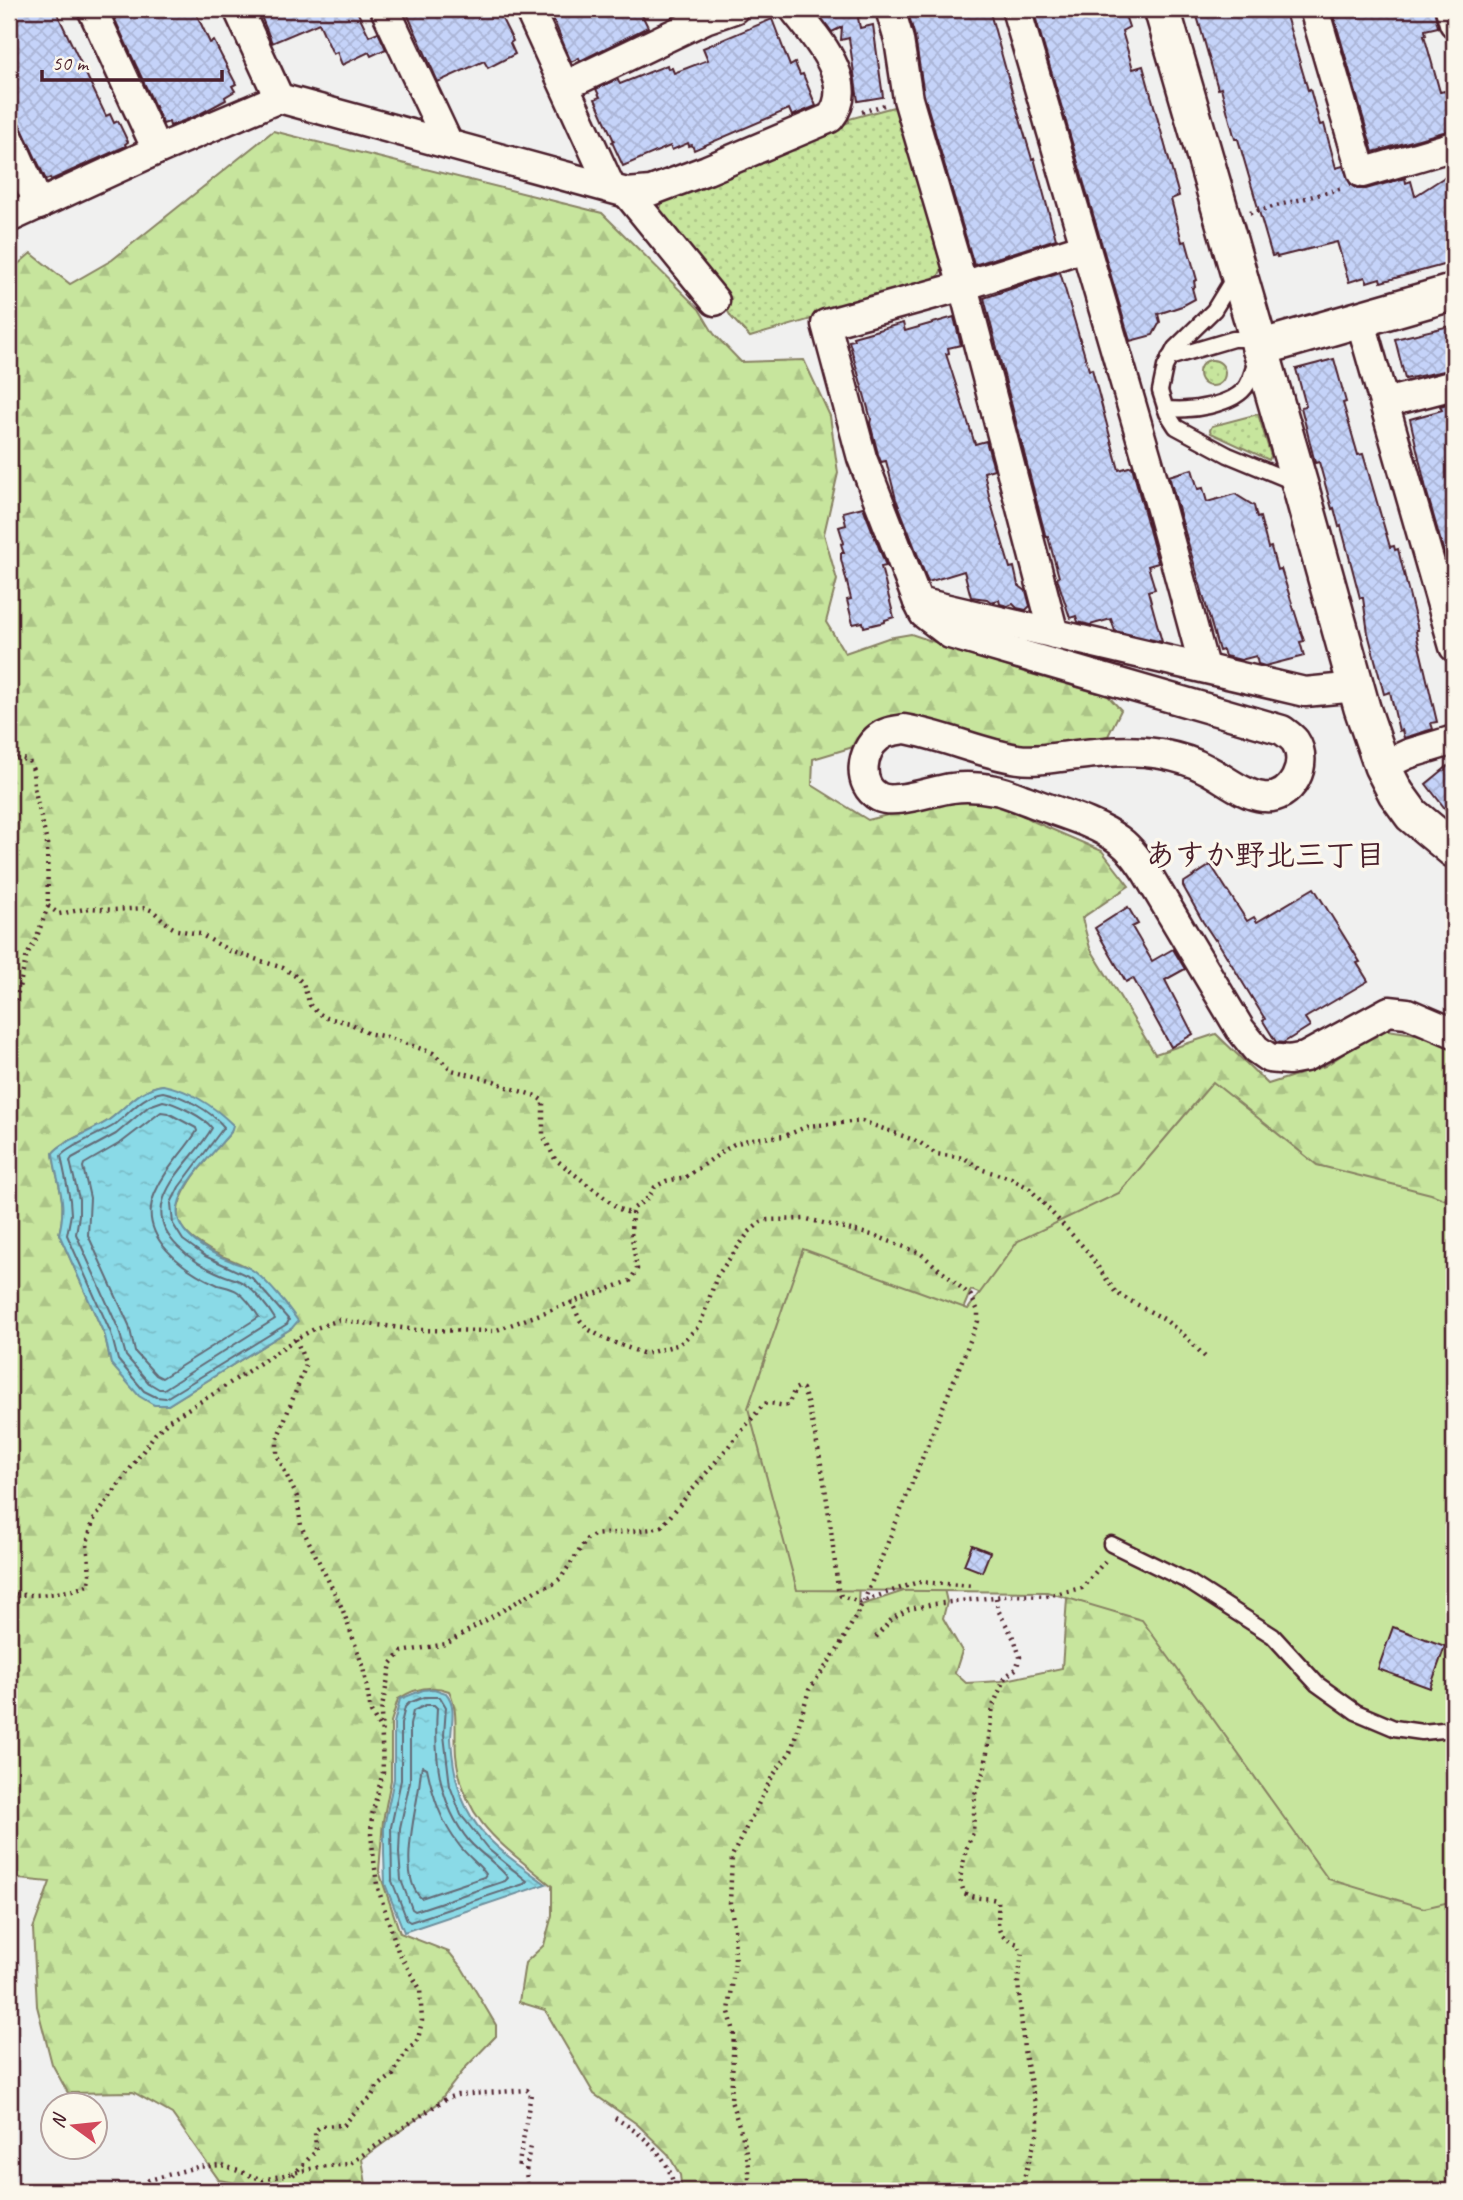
<svg xmlns="http://www.w3.org/2000/svg" width="1463" height="2200" font-family="Caveat,'Klee One',sans-serif">
<style>
.green{fill:url(#green-dots);stroke:#888264;stroke-width:2}
.forest{fill:url(#forest-firs);stroke:#888264;stroke-width:2;fill-rule:evenodd}
.pitch{fill:#c7e59d;stroke:#888264;stroke-width:2}
.water{fill:url(#water-ripples);stroke:#708f9c;stroke-width:2}
.lines{fill:none;stroke-linecap:round;stroke-linejoin:round}
.shore{stroke:#646a76;stroke-width:2}
.building{fill:url(#building-cross-hatch);stroke:#4a1f2b;stroke-width:2}
.service-casing{stroke:#4a1f2b;stroke-width:19}
.minor-casing{stroke:#4a1f2b;stroke-width:33}
.tertiary-casing{stroke:#4a1f2b;stroke-width:40}
.path{stroke:#4a1f2b;stroke-width:4.5;stroke-dasharray:2 5;stroke-linecap:butt}
.service{stroke:#fbf7ec;stroke-width:14}
.minor{stroke:#fbf7ec;stroke-width:28}
.tertiary{stroke:#fbf7ec;stroke-width:35}
.labels{text-anchor:middle;stroke-width:7;stroke-linejoin:round;paint-order:stroke}
.neighbourhood-label{font-size:30px;font-weight:bold;fill:#4a1f2b;stroke:#fbf7ec}
</style>
<defs>
<pattern id="green-dots" width="8" height="8" patternUnits="userSpaceOnUse" patternTransform="scale(1.75)"><rect width="8" height="8" fill="#c7e59d"/><path d="M2 2h.1M6 6h.1" fill="none" stroke="#acc487" stroke-width="1.8" stroke-linecap="round"/></pattern>
<pattern id="forest-firs" width="22" height="20" patternUnits="userSpaceOnUse" patternTransform="scale(1.75)"><rect width="22" height="20" fill="#c7e59d"/><path d="M5 1l3.5 6h-7zM16 11l3.5 6h-7z" fill="#acc487"/></pattern>
<pattern id="water-ripples" width="26" height="14" patternUnits="userSpaceOnUse" patternTransform="scale(1.75)"><rect width="26" height="14" fill="#8adae7"/><path d="M2 4q2-2 4 0t4 0M15 11q2-2 4 0t4 0" fill="none" stroke="#79bbc6"/></pattern>
<pattern id="building-cross-hatch" width="8" height="8" patternUnits="userSpaceOnUse" patternTransform="scale(1.75)"><rect width="8" height="8" fill="#c5d3f9"/><path d="M0 0l8 8M0 8l8-8" fill="none" stroke="#abb5d6"/></pattern>
</defs>
<rect width="100%" height="100%" fill="#f0f0ef"/>
<filter id="ink" filterUnits="userSpaceOnUse"><feTurbulence type="fractalNoise" baseFrequency=".0143" numOctaves="2"/><feDisplacementMap in="SourceGraphic" scale="14" xChannelSelector="R" yChannelSelector="G"/><feConvolveMatrix kernelMatrix="1 2 1 2 8 2 1 2 1" color-interpolation-filters="sRGB"/></filter>
<g filter="url(#ink)">
<g class="green">
<path d="M897 106 942 269 935 283 750 337 731 317 721 299 727 293 659 214 663 197 705 183 849 122V119Z"/>
<circle cx="1212" cy="373" r="13"/>
<path d="M1258 414 1271 456 1269 460 1211 433 1210 430 1212 426Z"/>
</g>
<path class="forest" d="M273 131 602 213 699 309 714 334 741 362 804 360 830 416 838 473 824 534 837 580 826 622 845 653 888 638 911 634 1024 672 1108 696 1121 710 1108 736 1076 744 1016 746 923 720 891 715 853 747 813 759 812 785 868 820 943 801 1002 803 1035 822 1102 851 1129 886 1082 918 1090 948 1155 1054 1216 1034 1268 1084 1325 1066 1381 1029 1435 1037 1454 1048V1228L1017 1308 971 1290 860 1555 858 1606 919 1586 944 1589 947 1602 943 1618 962 1651 955 1673 966 1683 1001 1681 1062 1668 1068 1585 1454 1744V2191H682L680 2175 668 2154 637 2124 594 2094 545 2010 519 2002 525 1963 544 1945 552 1915V1886C504 1846 463 1823 456 1755 454 1733 459 1710 449 1691 431 1684 415 1688 398 1699L391 1722V1780L383 1821 379 1871 400 1933 449 1952 462 1968 496 2025V2036L467 2066 437 2104 362 2159 367 2191H285L219 2180 172 2114 133 2092 68 2093 52 2064 37 2006 33 1929 50 1882 9 1878V272L31 253 70 284 112 260ZM163 1085 231 1132C215 1151 169 1196 179 1222 185 1235 198 1243 210 1250 223 1258 242 1262 253 1271 266 1280 283 1314 292 1328L168 1405 111 1364 105 1336 59 1234C68 1198 57 1187 53 1153 63 1140 93 1131 109 1120 127 1107 140 1088 163 1085Z"/>
<path class="pitch" d="M1213 1082 1317 1165 1431 1194 1454 1203V1901L1424 1908 1328 1879 1142 1620 1047 1592 797 1590 748 1408 803 1249 968 1309 1018 1241 1119 1193Z"/>
<g class="water">
<path d="M163 1085C189 1090 214 1106 233 1125L231 1132C215 1151 182 1183 178 1207 173 1234 210 1253 231 1261 239 1265 248 1266 255 1272 269 1283 288 1306 298 1321L292 1328 168 1405H154L139 1396 111 1364 105 1336 59 1234C68 1198 57 1187 53 1153 62 1141 94 1131 109 1120 127 1107 139 1088 163 1085Z"/>
<path d="M434 1689 446 1693C457 1706 451 1723 451 1739 456 1820 484 1840 546 1884L404 1932 385 1884 384 1853V1826L394 1779V1723L400 1699 423 1690Z"/>
</g>
<g class="lines">
<g class="shore">
<path d="M163 1092C184 1096 211 1111 224 1127L179 1187 171 1203 173 1224 183 1240 205 1256 252 1278 289 1320 287 1324 166 1398 156 1397 144 1391 118 1360 111 1333 67 1235 71 1214 70 1200 61 1156C65 1148 102 1133 113 1126 129 1114 142 1095 163 1092Z"/>
<path d="M163 1101C176 1103 205 1118 212 1128 198 1153 174 1171 164 1198 150 1236 195 1264 223 1275 230 1278 237 1279 243 1283 255 1291 268 1307 275 1319L164 1389H159L149 1383 126 1356 119 1330 76 1234 79 1215V1199L70 1161 72 1158 116 1134 149 1106Z"/>
<path d="M161 1112 168 1113 196 1128 197 1131C184 1152 165 1169 155 1193 136 1237 184 1270 218 1285 225 1287 232 1288 238 1292 246 1298 254 1309 259 1317L162 1378 156 1375 135 1352 129 1325 88 1235 90 1198 83 1167 84 1164 122 1142Z"/>
<path d="M424 1697H440L446 1707 444 1735 450 1786 461 1815 488 1849 527 1881 524 1884 410 1922 407 1920 392 1881 391 1827 401 1780V1724L405 1707 409 1703Z"/>
<path d="M426 1705H434L437 1708C434 1756 438 1803 469 1841 480 1854 500 1866 508 1878L505 1881 415 1911 412 1909 401 1880 399 1853 400 1828 410 1781V1725L413 1711Z"/>
<path d="M422 1766 427 1768C433 1797 441 1822 459 1845 467 1856 479 1864 486 1874L484 1877 421 1898C399 1878 414 1819 418 1793 420 1784 420 1774 422 1766Z"/>
</g>
</g>
<g class="building">
<path d="M9 9H55L106 116 110 114 114 123 118 121 128 142 125 144 126 146 51 180 50 178 46 180 15 114 18 113 9 95Z"/>
<path d="M110 9H194L210 43 214 41 221 55 236 84 232 86 235 91 225 97 226 100 196 116 170 126 169 122 163 124Z"/>
<path d="M258 9H356L369 36 378 32 386 49 371 56 369 52 342 65 337 52 333 54 319 23 272 43Z"/>
<path d="M405 9H497L513 41 510 43 515 54 488 68 484 61 438 82Z"/>
<path d="M549 9H639L648 27 580 61 579 58 571 62Z"/>
<path d="M815 9H874L858 18 860 28 873 25 883 97 858 101 849 38 841 40 842 27 832 32Z"/>
<path d="M907 9H989L1014 99 1032 159 1034 158 1056 239 974 265 924 95 915 37Z"/>
<path d="M1033 9H1123L1129 27 1122 31 1133 69 1143 66 1179 196 1171 199 1182 242 1186 241 1197 280 1194 281 1195 287 1192 288 1195 299 1182 306 1158 314 1160 322 1153 335 1130 341Z"/>
<path d="M1195 9H1284L1308 90 1310 89 1320 125 1324 124 1336 168 1343 166 1351 185 1357 189H1366L1405 178 1406 183 1411 181 1415 196 1454 171V235L1447 237 1454 262 1381 282 1380 278 1367 282 1365 277 1349 282 1337 242 1277 257 1276 255 1272 256 1238 139H1235L1221 88 1218 89Z"/>
<path d="M1364 9H1434L1438 27 1425 30 1426 35H1424L1440 92 1445 91 1454 129 1373 152 1334 17Z"/>
<path d="M772 19 790 66 795 63 800 75 803 74 816 106 792 116 789 109 694 150 692 145 689 146 688 143 672 150 670 146 623 166 612 142 614 141 595 99 600 97 596 89 617 79 620 84 667 65 668 69 672 68 674 73 708 60 703 48Z"/>
<path d="M1060 272 1089 370 1092 369 1119 470 1132 466 1133 470 1158 563 1148 566 1155 589 1148 591 1162 642 1115 631 1111 619 1090 625 1078 622 1076 616 1070 618 1057 578 1059 577 1048 537H1046L1045 534 984 298Z"/>
<path d="M954 317 961 345 948 348 949 353 946 354 975 444 986 441 994 469 984 472 990 500 1010 568 1014 567 1018 585 1026 591 1030 606 1026 610 1017 608 1013 604 1008 606 1000 604 999 600 991 602 987 599 971 597 964 571 928 582 896 499 886 461 881 462 878 454 870 423 871 419 849 341 854 340 853 337 903 323 905 331Z"/>
<path d="M1454 325V369L1405 379 1395 339Z"/>
<path d="M1334 359 1346 402 1343 403 1358 455 1363 454 1390 547 1394 546 1395 550 1398 549 1418 630H1416L1417 637 1437 722 1431 723 1433 729 1404 738 1402 730 1399 731 1390 692 1384 694 1368 633 1363 598H1360L1341 526 1339 527 1334 508 1332 509 1319 462 1315 463 1301 407 1306 406 1296 369Z"/>
<path d="M1454 402V573L1450 574 1427 493 1410 419 1442 410 1440 406Z"/>
<path d="M1192 469 1198 489 1203 488 1207 502 1235 494 1254 506 1257 518 1260 517 1268 548 1271 547 1277 570 1281 569 1304 641 1300 642 1304 656 1265 666 1258 664 1256 656 1241 660 1225 656 1223 650 1219 651 1169 476Z"/>
<path d="M863 507 886 566 881 567 894 617 885 620V622L864 627 863 622 853 624 847 600 851 599 841 559V553H844L841 544 844 543 839 527 846 525 843 512Z"/>
<path d="M1454 761V820L1426 784Z"/>
<path d="M1211 865 1247 921 1254 917 1257 922 1314 888 1360 962 1357 963 1368 981 1305 1018 1310 1026 1283 1043 1276 1042 1263 1021 1265 1019 1216 939 1215 940 1203 922 1183 886V883Z"/>
<path d="M1128 907 1138 924 1132 927 1152 961 1173 949 1185 969 1165 980 1193 1034 1171 1047 1133 978 1126 982 1095 928Z"/>
<path d="M972 1545 990 1552 982 1572 964 1565Z"/>
<path d="M1393 1627 1445 1646 1430 1688 1378 1669Z"/>
</g>
<g class="lines">
<g class="service-casing">
<g id="service">
<path d="M680 9 705 18"/>
<path d="M1234 277 1214 310 1175 348 1165 367 1160 391 1167 413 1176 427 1228 455 1296 483"/>
<path d="M1165 408C1185 413 1236 405 1247 385 1252 377 1256 358 1260 348L1247 339H1233L1169 358"/>
<path d="M1111 1544 1189 1582 1273 1636 1317 1684 1356 1712 1394 1728 1422 1732 1454 1729"/>
</g>
</g>
<g class="minor-casing">
<g id="minor">
<path d="M92 9 157 150"/>
<path d="M238 9 279 98"/>
<path d="M385 9 448 143"/>
<path d="M529 9 611 188"/>
<path d="M890 9 899 40 908 99 963 286 1054 634"/>
<path d="M1016 9 1149 465 1204 667"/>
<path d="M1314 9 1362 173 1454 146"/>
<path d="M1450 9 1454 23"/>
<path d="M565 86 705 19 734 9"/>
<path d="M9 138 39 205"/>
<path d="M627 193 715 301"/>
<path d="M9 218 157 150 279 98 627 193 651 191 707 170 830 118C859 83 815 37 794 9"/>
<path d="M1085 247 963 286 826 324 862 458 918 602 1305 692 1357 687"/>
<path d="M1360 319 1454 647"/>
<path d="M1385 403 1454 385"/>
<path d="M918 602 924 614 950 634 1282 730C1286 733 1292 737 1295 741 1310 763 1292 801 1263 797 1243 795 1224 778 1206 769 1192 761 1177 757 1161 754 1127 748 1094 753 1060 757 1046 759 1032 761 1018 759 979 753 943 735 904 729 896 731 886 731 879 737 861 750 856 785 879 797 895 805 933 790 952 788 967 786 980 787 995 790 1007 792 1019 798 1031 802 1059 813 1095 822 1119 840 1131 849 1139 861 1147 873L1240 1029 1256 1049 1269 1058 1289 1060 1305 1057 1389 1011 1407 1013 1454 1033"/>
<path d="M1382 766 1408 754 1454 740"/>
</g>
</g>
<g class="tertiary-casing">
<g id="tertiary">
<path d="M1162 9 1300 485 1362 708 1382 766 1396 793 1412 815 1454 850"/>
<path d="M1260 348 1454 292"/>
</g>
</g>
<g class="path">
<path d="M862 112 884 105"/>
<path d="M1250 213 1343 188"/>
<path d="M9 760 19 758 29 761 33 770 34 787 47 843 48 906 35 942 27 955 16 1000 9 1007"/>
<path d="M48 906 59 914 90 908 113 910 146 908 153 911 170 926 177 930 200 934 230 951 283 968 294 975 303 983 310 1005 318 1013 327 1018 350 1023 367 1033 387 1037 433 1053 452 1070 494 1081 507 1087 536 1096 543 1101V1135L555 1159 619 1209 632 1214"/>
<path d="M571 1301 580 1320 588 1329 607 1340 645 1354 680 1344 700 1325 717 1276 749 1232 761 1222 768 1220 807 1219 876 1236 920 1253 971 1296 978 1311V1321L864 1601 838 1649 809 1690 791 1751 772 1777 732 1856 730 1903 734 1925 735 1961 729 2012 734 2032 731 2101 744 2141 749 2166V2191"/>
<path d="M296 1339 306 1365 277 1439V1455L297 1497 301 1526 342 1608 354 1641 363 1667 371 1712 380 1729"/>
<path d="M9 1592C26 1599 73 1593 89 1584L90 1574 87 1543 93 1521 155 1434 169 1420 215 1393 296 1339 316 1328 339 1320 417 1330 494 1331 630 1281 637 1269 631 1232 632 1214 634 1208 648 1198 655 1187 666 1181 686 1177 734 1144 751 1139 785 1136 808 1126 862 1121 919 1142 936 1154 964 1158 983 1170 1011 1178 1030 1189 1087 1251 1116 1293 1164 1319 1185 1336 1207 1359"/>
<path d="M996 1598 998 1610 1015 1641 1020 1657 1016 1669 1005 1677 993 1706 985 1768 975 1794 973 1833 966 1849 960 1879 964 1893C979 1901 988 1896 998 1901 1000 1923 991 1935 1018 1944L1022 1952 1018 1982 1024 2050 1038 2118V2131L1024 2178 1025 2191"/>
<path d="M876 1637 892 1619 909 1609 934 1604 1013 1595 1046 1596 1082 1588 1105 1561"/>
<path d="M615 2118C642 2134 672 2157 674 2191"/>
<path d="M293 2175 316 2151 315 2131 321 2126 344 2125 359 2107 370 2099 377 2087 393 2075 402 2058 418 2039 422 2021 420 1989 398 1951 377 1885 371 1835 372 1815 383 1772 381 1712 391 1664 402 1652 446 1644 535 1591 553 1584 561 1578 587 1539 594 1535 653 1529 662 1526 764 1404C772 1401 779 1407 788 1405L795 1389 799 1387 803 1389C823 1454 830 1521 838 1589L841 1596 860 1602 918 1582 973 1586"/>
<path d="M138 2191 149 2180 197 2167 222 2165 263 2180 319 2167 349 2164 447 2098 457 2095 527 2090 531 2094 518 2169"/>
<path d="M528 2191 526 2171 530 2146"/>
</g>
<use href="#service" class="service"/>
<use href="#minor" class="minor"/>
<use href="#tertiary" class="tertiary"/>
</g>
</g>
<g class="labels">
<g class="neighbourhood-label">
<text x="1265" y="865">あすか野北三丁目</text>
</g>
</g>
<rect width="1463" height="2200" fill="none" stroke="#fbf7ec" stroke-width="35"/>
<rect x="18" y="18" width="1428" height="2165" fill="none" stroke="#4a1f2b" stroke-width="2.5" filter="url(#ink)"/>
<g transform="translate(74 2126) rotate(285)"><circle r="33" fill="#fbf7ec" stroke="#b4a19f" stroke-width="2"/>
<path d="M0-5L12 26L0 18L-12 26Z" fill="#d1495b"/>
<text y="-10" font-size="19" font-weight="bold" text-anchor="middle" fill="#4a1f2b">N</text>
</g>
<path d="M42 70v10h180v-10" fill="none" stroke="#4a1f2b" stroke-width="3.5"/>
<text x="52" y="70" font-size="21" fill="#4a1f2b" stroke="#fbf7ec" stroke-width="5" paint-order="stroke">50 m</text>
</svg>
